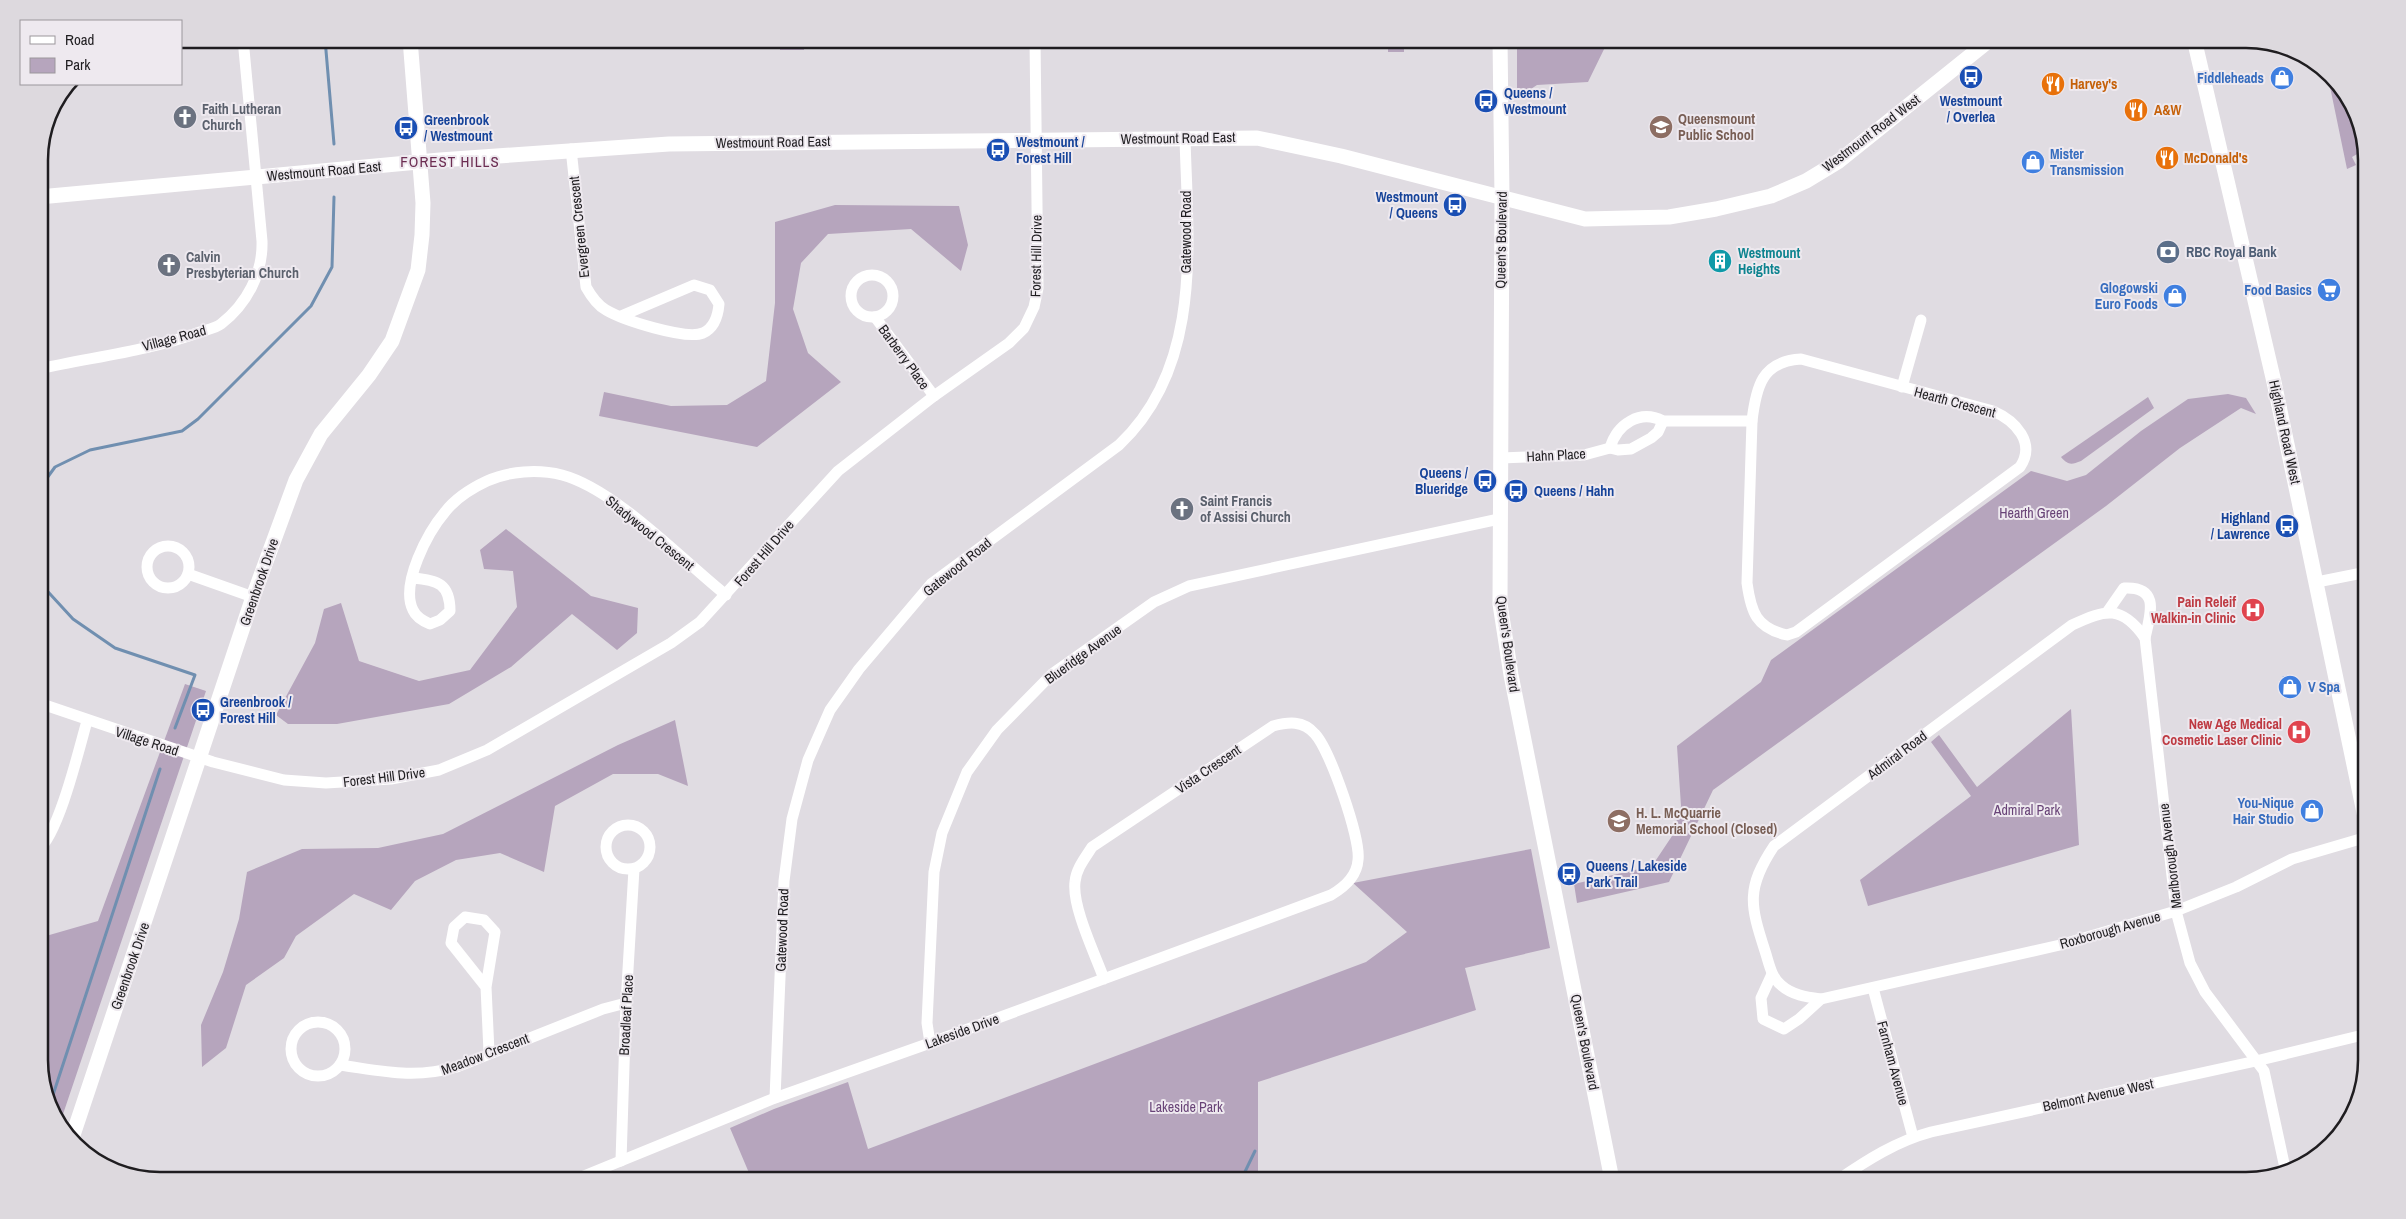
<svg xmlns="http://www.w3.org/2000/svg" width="2406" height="1219" font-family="'Archivo Narrow',sans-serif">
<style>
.green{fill:#b6a5bd}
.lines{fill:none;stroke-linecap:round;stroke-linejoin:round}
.stream{stroke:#708fb0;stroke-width:3}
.street{stroke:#fff;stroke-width:11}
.secondary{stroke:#fff;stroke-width:15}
.labels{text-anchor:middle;stroke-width:4;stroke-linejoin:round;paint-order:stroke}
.shop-label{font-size:14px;font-weight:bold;fill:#366cbe;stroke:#eee9ef;text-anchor:end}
.food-label{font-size:14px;font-weight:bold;fill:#c56008;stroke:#eee9ef;text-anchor:start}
.transit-label{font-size:14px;font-weight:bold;fill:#164399;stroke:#eee9ef;text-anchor:start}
.worship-label{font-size:14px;font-weight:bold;fill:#5b616d;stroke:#eee9ef;text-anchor:start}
.education-label{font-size:14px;font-weight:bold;fill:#785e54;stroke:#eee9ef;text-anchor:start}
.street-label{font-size:14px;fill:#1f1d20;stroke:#eee9ef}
.service-label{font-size:14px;font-weight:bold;fill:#4e5e75;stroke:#eee9ef;text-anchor:start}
.culture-label{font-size:14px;font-weight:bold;fill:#0d838f;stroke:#eee9ef;text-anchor:start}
.park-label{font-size:14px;fill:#684377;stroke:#eee9ef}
.health-label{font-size:14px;font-weight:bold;fill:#be3a42;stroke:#eee9ef;text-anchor:end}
.neighbourhood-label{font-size:15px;letter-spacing:1px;fill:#6c2d52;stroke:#eee9ef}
.rim{fill:none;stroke:#1f1d20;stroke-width:2.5}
</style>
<rect width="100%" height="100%" fill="#e0dce2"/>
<g class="green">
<path d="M780 39H805L804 50H780Z"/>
<rect x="1388" y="39" width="16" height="13"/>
<path d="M1517 39H1609L1588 82 1537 85 1517 98Z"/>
<path d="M2328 77 2347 93 2367 152 2366 160 2359 153 2352 157 2356 165 2347 169Z"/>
<path d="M835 205 959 206 968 245 961 271 911 229 828 234 801 263 793 309 808 353 841 382 757 447 599 416 604 392 671 406 727 405 766 381 775 303V222Z"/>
<path d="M2228 394 2246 398 2256 414 2241 408 2180 448 2106 506 1713 790 1669 882 1577 903 1574 884 1652 866 1672 836 1681 806 1677 746 1761 682 1771 660 2031 471 2067 481 2086 475 2141 431 2188 399Z"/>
<path d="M2148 397 2154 408 2081 461C2071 465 2068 465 2061 457Z"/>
<path d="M506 529 591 596 638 608 637 633 617 650 572 614 511 667 449 704 337 724H288L276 715 315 643 324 609 341 603 359 661 419 681 470 670 517 607 513 571 484 569 480 550Z"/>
<path d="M185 684 206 691 59 1126 39 1067V938L98 921Z"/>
<path d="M2071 709 2079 845 1868 906 1860 880 1971 796 1931 742 1939 735 1977 787Z"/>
<path d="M675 720 688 786 658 774H613L555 806 544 872 500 853 456 860 415 881 391 910 354 894 296 936 284 958 246 985 226 1048 202 1067 201 1025 223 972 239 919 247 872 302 849 378 848 443 834 618 745Z"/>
<path d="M1531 849 1550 948 1465 968 1476 1010 1258 1082V1180H752L730 1128 774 1109 848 1082 868 1149 1366 962 1407 932 1353 883Z"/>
</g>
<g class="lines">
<g class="stream">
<path d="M325 39 334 144"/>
<path d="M39 489 55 467 90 450 182 431 198 419 311 306 332 267 334 197"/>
<path d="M39 582 73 619 115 648 195 675 175 728"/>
<path d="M51 1101 160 769"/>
<path d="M1241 1180 1255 1151"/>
</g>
<g class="street">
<path d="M571 149 586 287C591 296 597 305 606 310 623 320 685 340 703 333 714 328 718 316 719 304L710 290 694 285 621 316"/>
<circle cx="872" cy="296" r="21"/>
<path d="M875 317 934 396"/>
<path d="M1801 359 1993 411C2016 421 2036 443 2020 467L1796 632 1787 635C1756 628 1751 612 1747 583L1752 421C1756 387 1762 361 1801 359Z"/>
<path d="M39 369C92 357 149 351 200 332 206 330 216 328 221 324 247 304 263 273 262 241L243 39"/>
<path d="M1902 387 1921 320"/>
<path d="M1610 448C1617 424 1640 409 1663 421H1752"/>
<path d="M1501 458 1584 455 1610 448 1618 450 1631 449 1651 438 1658 432 1663 421"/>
<circle cx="168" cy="567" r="21"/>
<path d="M188 574 253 597"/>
<path d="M413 578C438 580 450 584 450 611L440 620 430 624C423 621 416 617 413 610 400 584 428 532 445 512 455 499 472 488 487 481 509 471 538 469 562 475 615 489 682 560 726 595"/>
<path d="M2317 582 2367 572"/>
<path d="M2108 611 2124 588C2161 586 2150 615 2145 638"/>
<path d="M39 703 213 762 284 780 326 783 391 779 439 770 487 750 671 643 700 622 838 471 934 396 1009 343 1024 328 1034 307 1038 288 1035 39"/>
<circle cx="628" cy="847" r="22"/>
<path d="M39 849C59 833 79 749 87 721"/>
<path d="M1772 974 1761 998 1763 1019 1784 1029 1799 1019 1821 999"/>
<path d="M486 987 451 943 454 927 465 917 484 920 495 932 486 987 489 1052"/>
<path d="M1873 988 1913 1137"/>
<circle cx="318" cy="1049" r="27"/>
<path d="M930 1043 927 1023 934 872 942 833 967 772 997 730 1052 674 1154 602 1189 586 1499 519"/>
<path d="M340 1065C383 1071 413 1079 457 1067L603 1009 626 1003"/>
<path d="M775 1098 784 881 792 819 808 760 830 710 859 669 931 584 1119 445C1203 366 1188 244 1185 139"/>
<path d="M621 1161 626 1003 634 869"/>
<path d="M2285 1168 2264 1071 2205 992 2190 963 2176 911 2145 638C2122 605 2106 609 2072 625L1774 846C1746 888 1750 905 1765 951 1769 963 1771 977 1781 985 1792 995 1807 997 1821 999L2060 945 2176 911 2236 887 2292 859 2367 837"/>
<path d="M574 1180 775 1098 930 1043 1331 895C1343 888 1357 876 1358 860 1361 839 1330 750 1315 734 1303 720 1288 722 1273 726L1092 847C1085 858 1076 869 1075 882 1072 907 1095 954 1104 979"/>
<path d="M1838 1180C1867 1160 1897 1141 1931 1132L2256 1061 2367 1034"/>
</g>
<g class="secondary">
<path d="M1500 39 1502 198 1500 604 1511 675 1612 1180"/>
<path d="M2194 39 2274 382 2367 827"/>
<path d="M39 197 440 160 669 144 1257 138 1341 156 1585 219 1669 217 1716 209 1771 196 1806 181 1839 161 1991 39"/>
<path d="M72 1138 253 597 296 480 321 434 369 375 392 341 418 270 422 235 423 203 410 39"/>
</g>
</g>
<defs>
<g id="bus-disc" transform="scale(1.25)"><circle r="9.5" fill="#1a4fb4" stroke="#eee9ef"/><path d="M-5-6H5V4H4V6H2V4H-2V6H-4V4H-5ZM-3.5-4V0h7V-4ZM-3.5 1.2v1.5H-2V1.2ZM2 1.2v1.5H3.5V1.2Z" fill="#fff"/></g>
<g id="shop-disc" transform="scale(1.25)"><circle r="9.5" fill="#3f7fe0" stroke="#eee9ef"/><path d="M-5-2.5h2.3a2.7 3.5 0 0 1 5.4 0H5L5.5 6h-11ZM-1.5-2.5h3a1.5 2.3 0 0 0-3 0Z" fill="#fff"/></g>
<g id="restaurant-disc" transform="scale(1.25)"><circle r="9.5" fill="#e8710a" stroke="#eee9ef"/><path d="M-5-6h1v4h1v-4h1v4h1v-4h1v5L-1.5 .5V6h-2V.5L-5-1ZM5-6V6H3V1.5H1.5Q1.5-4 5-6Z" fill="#fff"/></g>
<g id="church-disc" transform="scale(1.25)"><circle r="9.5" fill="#6b7280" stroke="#eee9ef"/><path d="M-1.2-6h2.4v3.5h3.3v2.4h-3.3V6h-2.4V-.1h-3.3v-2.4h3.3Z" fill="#fff"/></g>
<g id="school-disc" transform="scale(1.25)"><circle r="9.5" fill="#8d6e63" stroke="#eee9ef"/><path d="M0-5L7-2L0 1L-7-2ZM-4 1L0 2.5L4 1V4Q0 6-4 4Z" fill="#fff"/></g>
<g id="bank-disc" transform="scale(1.25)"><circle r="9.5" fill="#5c6f8a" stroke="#eee9ef"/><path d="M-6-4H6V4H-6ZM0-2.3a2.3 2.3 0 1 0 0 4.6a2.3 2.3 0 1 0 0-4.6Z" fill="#fff"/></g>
<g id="building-disc" transform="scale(1.25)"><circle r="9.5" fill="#0f9aa8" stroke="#eee9ef"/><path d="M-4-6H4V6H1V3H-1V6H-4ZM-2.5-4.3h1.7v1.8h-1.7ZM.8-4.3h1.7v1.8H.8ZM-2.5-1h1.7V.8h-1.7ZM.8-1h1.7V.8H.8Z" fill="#fff"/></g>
<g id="supermarket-disc" transform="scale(1.25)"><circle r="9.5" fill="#3f7fe0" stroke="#eee9ef"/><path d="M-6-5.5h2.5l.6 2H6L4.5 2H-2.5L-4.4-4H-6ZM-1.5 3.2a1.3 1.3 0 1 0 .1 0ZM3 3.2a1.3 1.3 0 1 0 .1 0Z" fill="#fff"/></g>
<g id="hospital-disc" transform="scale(1.25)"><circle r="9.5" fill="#e0444e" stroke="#eee9ef"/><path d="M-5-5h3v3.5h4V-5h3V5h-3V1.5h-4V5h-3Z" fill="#fff"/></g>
</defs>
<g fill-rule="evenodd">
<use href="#bus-disc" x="1971" y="77"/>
<use href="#shop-disc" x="2282" y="78"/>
<use href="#restaurant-disc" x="2053" y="84"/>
<use href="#bus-disc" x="1486" y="101"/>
<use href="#restaurant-disc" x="2136" y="110"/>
<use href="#church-disc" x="185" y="117"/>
<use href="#school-disc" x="1661" y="127"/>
<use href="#bus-disc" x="406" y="128"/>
<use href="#bus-disc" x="998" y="150"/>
<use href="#restaurant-disc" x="2167" y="158"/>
<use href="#shop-disc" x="2033" y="162"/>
<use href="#bus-disc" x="1455" y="205"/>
<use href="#bank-disc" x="2168" y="252"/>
<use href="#building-disc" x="1720" y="261"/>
<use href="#church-disc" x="169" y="265"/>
<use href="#supermarket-disc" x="2329" y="290"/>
<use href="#shop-disc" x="2175" y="296"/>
<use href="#bus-disc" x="1485" y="481"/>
<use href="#bus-disc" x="1516" y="491"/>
<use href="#church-disc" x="1182" y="509"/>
<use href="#bus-disc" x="2287" y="526"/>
<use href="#hospital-disc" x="2253" y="610"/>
<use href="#shop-disc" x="2290" y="687"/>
<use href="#bus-disc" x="203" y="710"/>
<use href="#hospital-disc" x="2299" y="732"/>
<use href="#shop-disc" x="2312" y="811"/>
<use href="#school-disc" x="1619" y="821"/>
<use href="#bus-disc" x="1569" y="874"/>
</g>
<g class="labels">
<g class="shop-label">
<text x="2264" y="83">Fiddleheads</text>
<text x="2050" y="159" text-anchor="start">Mister<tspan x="2050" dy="16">Transmission</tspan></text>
<text x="2158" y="293">Glogowski<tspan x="2158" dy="16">Euro Foods</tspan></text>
<text x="2312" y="295">Food Basics</text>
<text x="2308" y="692" text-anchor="start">V Spa</text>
<text x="2294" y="808">You-Nique<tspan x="2294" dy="16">Hair Studio</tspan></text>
</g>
<g class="food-label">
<text x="2070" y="89">Harvey's</text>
<text x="2154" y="115">A&amp;W</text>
<text x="2184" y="163">McDonald's</text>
</g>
<g class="transit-label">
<text x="1504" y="98">Queens /<tspan x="1504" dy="16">Westmount</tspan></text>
<text x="1971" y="106" text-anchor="middle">Westmount<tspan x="1971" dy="16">/ Overlea</tspan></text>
<text x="424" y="125">Greenbrook<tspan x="424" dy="16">/ Westmount</tspan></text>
<text x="1016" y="147">Westmount /<tspan x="1016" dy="16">Forest Hill</tspan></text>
<text x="1438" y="202" text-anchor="end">Westmount<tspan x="1438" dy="16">/ Queens</tspan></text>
<text x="1468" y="478" text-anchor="end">Queens /<tspan x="1468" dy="16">Blueridge</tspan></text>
<text x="1534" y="496">Queens / Hahn</text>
<text x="2270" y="523" text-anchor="end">Highland<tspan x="2270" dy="16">/ Lawrence</tspan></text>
<text x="220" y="707">Greenbrook /<tspan x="220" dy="16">Forest Hill</tspan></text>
<text x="1586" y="871">Queens / Lakeside<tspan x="1586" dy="16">Park Trail</tspan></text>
</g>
<g class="worship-label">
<text x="202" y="114">Faith Lutheran<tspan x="202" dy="16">Church</tspan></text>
<text x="186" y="262">Calvin<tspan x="186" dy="16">Presbyterian Church</tspan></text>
<text x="1200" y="506">Saint Francis<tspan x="1200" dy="16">of Assisi Church</tspan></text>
</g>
<g class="education-label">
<text x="1678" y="124">Queensmount<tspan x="1678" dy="16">Public School</tspan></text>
<text x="1636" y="818">H. L. McQuarrie<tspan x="1636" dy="16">Memorial School (Closed)</tspan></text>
</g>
<g class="street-label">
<text transform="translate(1871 133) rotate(-37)" y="5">Westmount Road West</text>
<text transform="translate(1178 138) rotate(-1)" y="5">Westmount Road East</text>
<text transform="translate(773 142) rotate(-1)" y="5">Westmount Road East</text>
<text transform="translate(324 171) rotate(-5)" y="5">Westmount Road East</text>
<text transform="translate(579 227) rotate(-96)" y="5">Evergreen Crescent</text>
<text transform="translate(1186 232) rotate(-90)" y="5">Gatewood Road</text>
<text transform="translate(1501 240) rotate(-89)" y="5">Queen's Boulevard</text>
<text transform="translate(1036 256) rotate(-89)" y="5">Forest Hill Drive</text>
<text transform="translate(174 338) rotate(-15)" y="5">Village Road</text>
<text transform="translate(904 357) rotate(54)" y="5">Barberry Place</text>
<text transform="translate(1955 402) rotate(15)" y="5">Hearth Crescent</text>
<text transform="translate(2285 432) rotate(78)" y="5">Highland Road West</text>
<text transform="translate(1556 455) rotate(-3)" y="5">Hahn Place</text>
<text transform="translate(650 533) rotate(39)" y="5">Shadywood Crescent</text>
<text transform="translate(764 553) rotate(-49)" y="5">Forest Hill Drive</text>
<text transform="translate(957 567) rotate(-39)" y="5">Gatewood Road</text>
<text transform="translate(259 582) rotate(-71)" y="5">Greenbrook Drive</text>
<text transform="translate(1508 644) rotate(82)" y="5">Queen's Boulevard</text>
<text transform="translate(1083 654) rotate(-36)" y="5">Blueridge Avenue</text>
<text transform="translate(147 741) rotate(18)" y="5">Village Road</text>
<text transform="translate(1897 755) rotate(-37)" y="5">Admiral Road</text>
<text transform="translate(1208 769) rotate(-34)" y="5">Vista Crescent</text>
<text transform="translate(384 777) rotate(-7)" y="5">Forest Hill Drive</text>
<text transform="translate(2170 856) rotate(-97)" y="5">Marlborough Avenue</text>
<text transform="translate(782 930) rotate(-88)" y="5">Gatewood Road</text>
<text transform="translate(2110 930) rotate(-16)" y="5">Roxborough Avenue</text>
<text transform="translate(130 966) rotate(-71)" y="5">Greenbrook Drive</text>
<text transform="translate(626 1015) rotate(-87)" y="5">Broadleaf Place</text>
<text transform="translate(962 1031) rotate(-20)" y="5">Lakeside Drive</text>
<text transform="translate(1585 1042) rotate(79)" y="5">Queen's Boulevard</text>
<text transform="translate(485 1054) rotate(-21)" y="5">Meadow Crescent</text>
<text transform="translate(1893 1063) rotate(75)" y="5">Farnham Avenue</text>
<text transform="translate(2098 1095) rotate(-12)" y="5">Belmont Avenue West</text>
</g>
<g class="service-label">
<text x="2186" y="257">RBC Royal Bank</text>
</g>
<g class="culture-label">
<text x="1738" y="258">Westmount<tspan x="1738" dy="16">Heights</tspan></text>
</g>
<g class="park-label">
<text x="2034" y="518">Hearth Green</text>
<text x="2027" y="815">Admiral Park</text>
<text x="1186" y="1112">Lakeside Park</text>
</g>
<g class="health-label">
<text x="2236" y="607">Pain Releif<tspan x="2236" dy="16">Walkin-in Clinic</tspan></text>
<text x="2282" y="729">New Age Medical<tspan x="2282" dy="16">Cosmetic Laser Clinic</tspan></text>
</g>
<g class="neighbourhood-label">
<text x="450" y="167">FOREST HILLS</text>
</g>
</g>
<path d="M0 0H2406V1219H0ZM160 48H2246A112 112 0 0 1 2358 160V1060A112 112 0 0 1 2246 1172H160A112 112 0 0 1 48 1060V160A112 112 0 0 1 160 48Z" fill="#ddd9de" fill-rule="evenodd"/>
<path class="rim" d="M160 48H2246A112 112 0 0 1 2358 160V1060A112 112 0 0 1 2246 1172H160A112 112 0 0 1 48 1060V160A112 112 0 0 1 160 48Z"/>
<rect x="20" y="20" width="162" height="65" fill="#eee9ef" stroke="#9b979c"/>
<rect x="30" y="36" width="25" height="8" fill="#ffffff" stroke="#9b979c"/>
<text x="65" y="45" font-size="15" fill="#1f1d20">Road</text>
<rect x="30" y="58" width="25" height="15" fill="#b6a5bd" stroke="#9b979c"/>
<text x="65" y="70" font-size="15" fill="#1f1d20">Park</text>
</svg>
